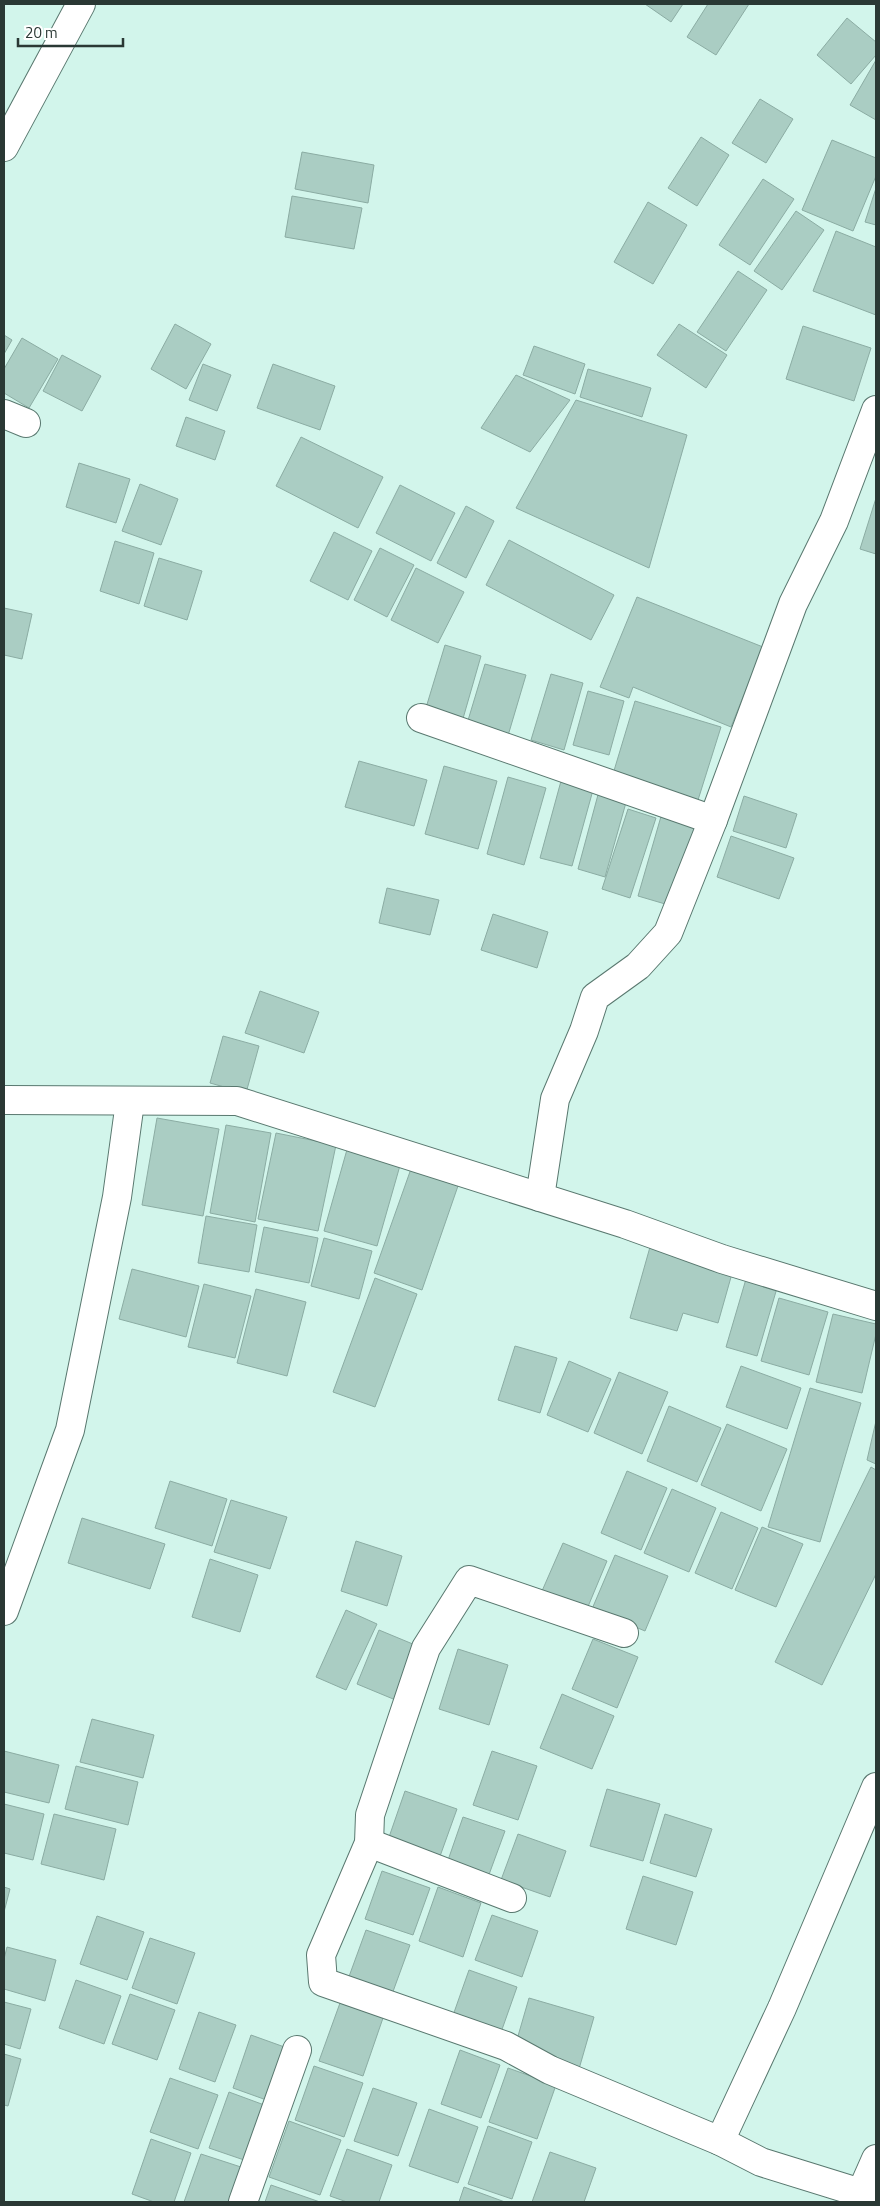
<svg xmlns="http://www.w3.org/2000/svg" width="880" height="2206" font-family="'Titillium Web',sans-serif">
<style>
.building{fill:#aacdc3;stroke:#8baca3}
.lines{fill:none;stroke-linecap:round;stroke-linejoin:round}
.minor-casing{stroke:#59786f;stroke-width:30}
.minor{stroke:#fff;stroke-width:28}
</style>
<rect width="100%" height="100%" fill="#d2f5eb"/>
<g class="building">
<path d="M645 4H683L671 22Z"/>
<path d="M708 4H749L716 55 687 37Z"/>
<path d="M847 18 876 42V55L851 84 817 55Z"/>
<path d="M876 60V120L850 105Z"/>
<path d="M760 99 793 119 766 163 732 143Z"/>
<path d="M701 137 729 155 697 206 668 188Z"/>
<path d="M832 140 876 158V176L853 231 802 210Z"/>
<path d="M302 152 374 165 368 203 295 189Z"/>
<path d="M763 179 794 199 750 265 719 245Z"/>
<path d="M876 188V225L865 222Z"/>
<path d="M292 196 362 208 354 249 285 237Z"/>
<path d="M648 202 687 225 653 284 614 262Z"/>
<path d="M796 211 824 230 782 290 754 271Z"/>
<path d="M836 231 876 247V315L813 291Z"/>
<path d="M738 271 767 290 726 351 697 332Z"/>
<path d="M175 324 211 344 186 389 151 369Z"/>
<path d="M679 324 727 355 706 388 657 355Z"/>
<path d="M803 326 871 348 854 401 786 379Z"/>
<path d="M4 335 12 340 4 354Z"/>
<path d="M22 338 58 359 29 408 4 393V369Z"/>
<path d="M534 346 585 364 575 394 523 375Z"/>
<path d="M62 355 101 376 82 411 43 391Z"/>
<path d="M203 364 231 375 217 411 189 400Z"/>
<path d="M273 364 335 386 320 430 257 408Z"/>
<path d="M588 369 651 388 642 417 580 397Z"/>
<path d="M516 375 570 400 530 452 481 428Z"/>
<path d="M576 400 687 435 649 568 516 508Z"/>
<path d="M186 417 225 431 215 460 176 446Z"/>
<path d="M301 437 383 477 358 528 276 486Z"/>
<path d="M79 463 130 479 116 523 66 507Z"/>
<path d="M140 484 178 499 161 545 122 531Z"/>
<path d="M400 485 455 513 431 561 376 533Z"/>
<path d="M876 498V554L860 549Z"/>
<path d="M466 506 494 521 466 578 437 563Z"/>
<path d="M334 532 372 551 348 600 310 581Z"/>
<path d="M509 540 614 595 591 640 486 585Z"/>
<path d="M115 541 154 553 139 604 100 591Z"/>
<path d="M380 548 414 565 387 617 354 600Z"/>
<path d="M159 558 202 571 187 620 144 606Z"/>
<path d="M416 568 464 592 438 643 391 620Z"/>
<path d="M637 597 763 647 731 727 633 687 629 698 600 687Z"/>
<path d="M4 608 32 614 22 659 4 655Z"/>
<path d="M445 645 481 656 462 722 425 711Z"/>
<path d="M485 664 526 675 507 739 466 727Z"/>
<path d="M551 674 583 683 564 750 531 740Z"/>
<path d="M588 691 624 701 609 755 573 745Z"/>
<path d="M635 701 721 727 698 800 613 774Z"/>
<path d="M359 761 427 780 414 826 345 807Z"/>
<path d="M444 766 497 781 478 849 425 834Z"/>
<path d="M508 777 546 788 524 865 487 854Z"/>
<path d="M561 781 593 790 572 866 540 858Z"/>
<path d="M599 791 627 799 605 877 578 869Z"/>
<path d="M744 796 797 814 786 848 733 831Z"/>
<path d="M628 809 656 818 630 898 602 889Z"/>
<path d="M662 813 696 823 672 906 638 896Z"/>
<path d="M731 836 794 858 779 899 717 877Z"/>
<path d="M387 888 439 900 430 935 379 923Z"/>
<path d="M493 914 548 932 537 968 481 950Z"/>
<path d="M260 991 319 1012 304 1053 245 1033Z"/>
<path d="M223 1036 259 1046 246 1093 210 1083Z"/>
<path d="M157 1118 219 1129 203 1216 142 1205Z"/>
<path d="M226 1125 271 1133 255 1222 210 1213Z"/>
<path d="M276 1133 336 1145 318 1231 258 1219Z"/>
<path d="M348 1146 401 1162 377 1246 324 1231Z"/>
<path d="M412 1166 459 1183 422 1290 374 1273Z"/>
<path d="M206 1216 257 1225 249 1272 198 1263Z"/>
<path d="M264 1227 318 1238 309 1283 255 1272Z"/>
<path d="M324 1238 372 1251 359 1299 311 1286Z"/>
<path d="M650 1247 733 1270 718 1323 683 1313 677 1331 630 1318Z"/>
<path d="M132 1269 199 1286 186 1337 119 1319Z"/>
<path d="M375 1278 417 1294 375 1407 333 1392Z"/>
<path d="M746 1279 777 1288 757 1356 726 1347Z"/>
<path d="M204 1284 251 1296 235 1358 188 1347Z"/>
<path d="M256 1289 306 1302 287 1376 237 1363Z"/>
<path d="M779 1298 828 1312 809 1375 761 1361Z"/>
<path d="M833 1314 876 1324V1334L862 1393 816 1382Z"/>
<path d="M515 1346 557 1358 540 1413 498 1400Z"/>
<path d="M569 1361 611 1379 588 1432 547 1415Z"/>
<path d="M741 1366 801 1388 787 1429 726 1407Z"/>
<path d="M619 1372 668 1392 642 1454 594 1433Z"/>
<path d="M810 1388 861 1403 820 1542 768 1527Z"/>
<path d="M669 1406 721 1428 697 1482 647 1461Z"/>
<path d="M876 1421V1464L867 1460Z"/>
<path d="M727 1424 787 1449 761 1511 701 1485Z"/>
<path d="M871 1467 876 1470V1574L822 1685 775 1662Z"/>
<path d="M627 1471 667 1488 641 1550 601 1533Z"/>
<path d="M170 1481 227 1499 212 1546 155 1528Z"/>
<path d="M672 1489 716 1508 689 1572 644 1553Z"/>
<path d="M231 1500 287 1517 270 1569 214 1552Z"/>
<path d="M721 1512 758 1528 732 1589 695 1573Z"/>
<path d="M82 1518 165 1544 150 1589 68 1563Z"/>
<path d="M762 1527 803 1544 776 1607 735 1590Z"/>
<path d="M356 1541 402 1556 387 1606 341 1591Z"/>
<path d="M563 1543 607 1561 587 1609 542 1591Z"/>
<path d="M615 1555 668 1576 645 1631 592 1609Z"/>
<path d="M210 1559 258 1575 240 1632 192 1617Z"/>
<path d="M346 1610 377 1624 346 1690 316 1677Z"/>
<path d="M379 1630 420 1647 398 1701 357 1684Z"/>
<path d="M593 1639 638 1657 617 1708 572 1689Z"/>
<path d="M458 1649 508 1665 489 1725 439 1709Z"/>
<path d="M562 1694 614 1716 592 1769 540 1748Z"/>
<path d="M92 1719 154 1735 143 1778 80 1762Z"/>
<path d="M4 1751 59 1765 49 1803 4 1792Z"/>
<path d="M492 1751 537 1766 518 1820 473 1805Z"/>
<path d="M76 1766 138 1782 128 1825 65 1809Z"/>
<path d="M607 1789 660 1804 643 1861 590 1846Z"/>
<path d="M405 1791 457 1809 439 1859 388 1840Z"/>
<path d="M4 1804 44 1814 33 1860 4 1853Z"/>
<path d="M54 1814 116 1829 104 1880 41 1864Z"/>
<path d="M665 1814 712 1829 696 1877 650 1863Z"/>
<path d="M463 1817 505 1831 487 1880 446 1866Z"/>
<path d="M518 1834 566 1851 550 1897 501 1880Z"/>
<path d="M382 1871 430 1888 413 1935 365 1919Z"/>
<path d="M643 1876 693 1892 676 1945 626 1929Z"/>
<path d="M4 1887 10 1889 4 1912Z"/>
<path d="M438 1887 481 1903 463 1957 419 1941Z"/>
<path d="M492 1915 538 1931 522 1977 475 1960Z"/>
<path d="M97 1916 144 1932 127 1980 80 1964Z"/>
<path d="M366 1930 410 1945 391 1997 347 1982Z"/>
<path d="M150 1938 195 1953 177 2004 132 1988Z"/>
<path d="M7 1947 56 1960 45 2001 4 1989V1959Z"/>
<path d="M469 1970 517 1987 499 2038 451 2021Z"/>
<path d="M76 1980 121 1996 104 2044 59 2028Z"/>
<path d="M130 1994 175 2010 157 2060 112 2044Z"/>
<path d="M529 1998 594 2017 579 2069 514 2050Z"/>
<path d="M4 2002 31 2009 20 2049 4 2044Z"/>
<path d="M340 2003 383 2018 363 2076 319 2061Z"/>
<path d="M199 2012 236 2025 215 2082 179 2069Z"/>
<path d="M251 2035 290 2049 272 2102 233 2088Z"/>
<path d="M460 2050 500 2065 481 2118 441 2104Z"/>
<path d="M4 2054 21 2059 8 2106 4 2105Z"/>
<path d="M314 2066 363 2083 344 2137 295 2120Z"/>
<path d="M508 2068 556 2085 537 2139 489 2122Z"/>
<path d="M170 2078 218 2095 198 2149 150 2132Z"/>
<path d="M373 2088 417 2103 398 2156 354 2141Z"/>
<path d="M229 2092 267 2106 247 2161 209 2148Z"/>
<path d="M429 2109 478 2127 458 2183 409 2166Z"/>
<path d="M289 2121 341 2140 320 2195 269 2177Z"/>
<path d="M488 2126 532 2142 512 2199 468 2184Z"/>
<path d="M151 2139 191 2153 174 2202H154L132 2194Z"/>
<path d="M347 2149 392 2165 379 2202H347L330 2196Z"/>
<path d="M550 2152 596 2168 584 2202H532Z"/>
<path d="M201 2154 244 2168 232 2202H184Z"/>
<path d="M271 2185 320 2202H265Z"/>
<path d="M464 2187 505 2202H459Z"/>
</g>
<g class="lines">
<g class="minor-casing">
<g id="minor">
<path d="M4 147 81 4"/>
<path d="M4 414 26 423"/>
<path d="M421 718 713 820"/>
<path d="M4 1100 237 1101 625 1224 722 1259 876 1306"/>
<path d="M540 1197 555 1099 584 1031 595 997 638 966 668 933 713 820 793 604 834 521 876 410"/>
<path d="M4 1611 70 1430 117 1197 130 1102"/>
<path d="M624 1633 469 1580 426 1648 370 1815 369 1843 321 1955 323 1982 506 2046 550 2070 720 2141 761 2162 861 2193"/>
<path d="M369 1843 512 1898"/>
<path d="M720 2141 782 2008 876 1787"/>
<path d="M243 2202 297 2050"/>
<path d="M861 2202V2193L876 2159"/>
</g>
</g>
<use href="#minor" class="minor"/>
</g>
<rect width="880" height="2206" fill="none" stroke="#2a3834" stroke-width="10"/>
<path d="M18 38v8h105v-8" fill="none" stroke="#2a3834" stroke-width="2.5"/>
<text x="25" y="38" font-size="15" fill="#2a3834" stroke="#ffffff" stroke-width="4" paint-order="stroke">20 m</text>
</svg>
